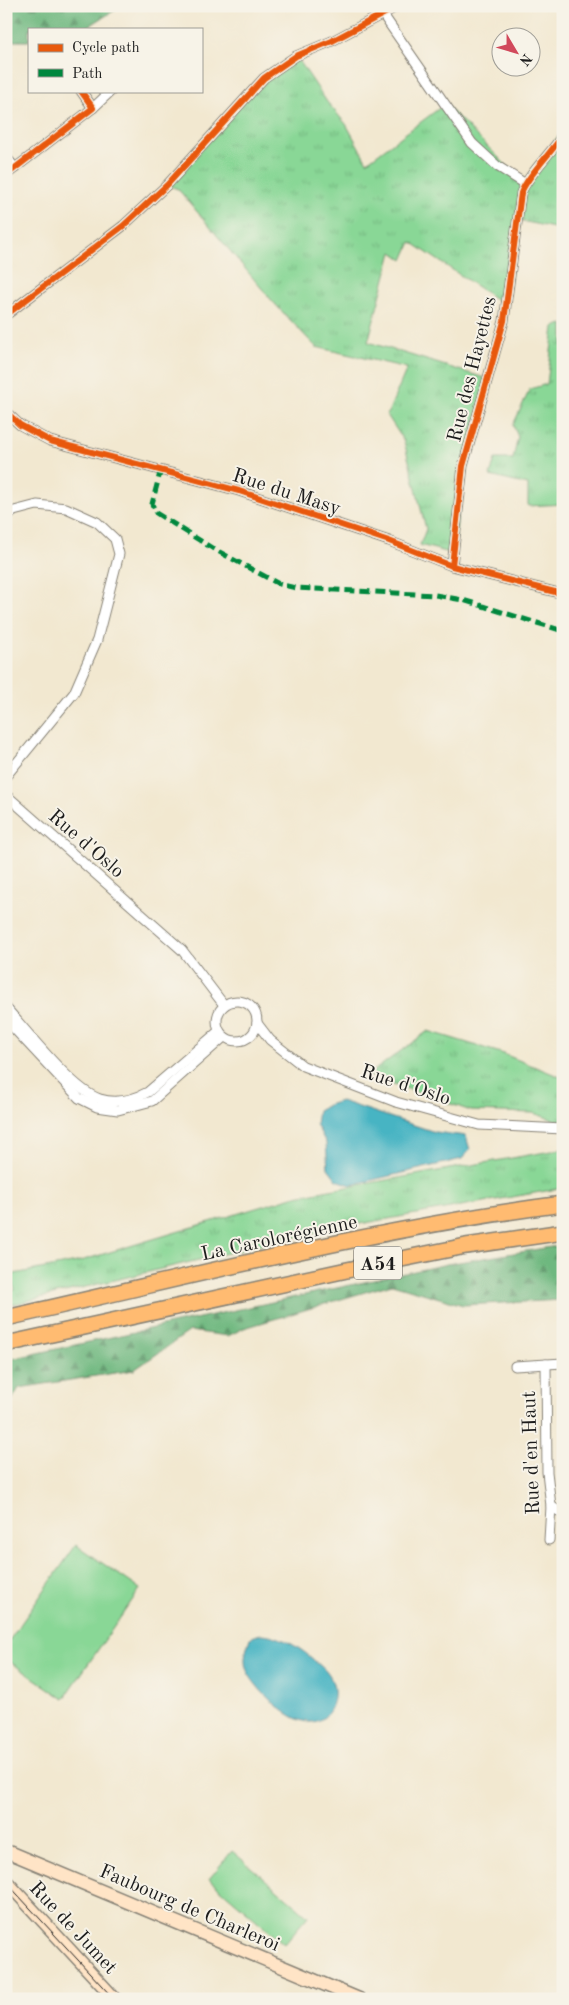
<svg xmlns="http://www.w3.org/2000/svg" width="569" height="2005" font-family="'Old Standard TT',serif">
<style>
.grass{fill:url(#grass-tufts);stroke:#527a59}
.forest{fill:url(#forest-firs);stroke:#456a4e}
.green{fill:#89d796;stroke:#527a59}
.water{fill:#47b4c3;stroke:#326870}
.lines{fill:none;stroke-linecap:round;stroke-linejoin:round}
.street-casing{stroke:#878276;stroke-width:11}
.secondary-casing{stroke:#878276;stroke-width:15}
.highway-casing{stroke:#878276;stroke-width:18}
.street{stroke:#fff;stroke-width:9}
.secondary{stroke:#ffe4c6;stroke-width:12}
.highway{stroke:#ffbb71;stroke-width:15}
.tram{stroke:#1c1c1c;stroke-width:1}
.quiet{stroke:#00873e;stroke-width:5;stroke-dasharray:10 5;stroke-linecap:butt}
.cycleway-casing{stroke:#f7f3e8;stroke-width:9}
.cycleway{stroke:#e8590c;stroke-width:6}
.labels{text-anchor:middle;stroke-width:4;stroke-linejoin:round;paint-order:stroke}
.shield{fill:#f7f3e8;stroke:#5e5c59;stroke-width:1}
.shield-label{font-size:19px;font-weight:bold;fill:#1c1c1c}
.street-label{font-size:20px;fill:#1c1c1c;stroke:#f7f3e8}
</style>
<defs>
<pattern id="grass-tufts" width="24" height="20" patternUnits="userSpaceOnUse" patternTransform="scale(1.25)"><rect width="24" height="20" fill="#89d796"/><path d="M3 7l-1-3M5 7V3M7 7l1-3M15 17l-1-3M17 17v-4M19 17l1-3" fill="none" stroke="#76b881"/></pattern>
<pattern id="forest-firs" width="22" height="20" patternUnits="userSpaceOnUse" patternTransform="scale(1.25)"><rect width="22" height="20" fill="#6eb87f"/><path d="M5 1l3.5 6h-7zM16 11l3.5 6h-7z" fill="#5a9567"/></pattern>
</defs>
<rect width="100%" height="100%" fill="#f7f3e8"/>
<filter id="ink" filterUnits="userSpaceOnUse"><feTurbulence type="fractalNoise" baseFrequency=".02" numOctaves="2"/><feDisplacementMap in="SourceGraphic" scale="10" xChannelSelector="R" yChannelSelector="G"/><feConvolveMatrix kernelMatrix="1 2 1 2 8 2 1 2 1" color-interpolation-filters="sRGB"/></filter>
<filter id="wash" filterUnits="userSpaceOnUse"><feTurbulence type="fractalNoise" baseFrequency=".0096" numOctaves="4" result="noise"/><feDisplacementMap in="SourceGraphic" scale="20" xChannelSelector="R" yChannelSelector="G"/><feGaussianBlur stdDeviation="1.12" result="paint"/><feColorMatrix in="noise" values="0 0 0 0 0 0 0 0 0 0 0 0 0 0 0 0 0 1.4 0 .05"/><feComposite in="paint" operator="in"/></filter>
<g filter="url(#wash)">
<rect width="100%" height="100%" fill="#f2e8d0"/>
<g class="grass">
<path d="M296 56 327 102 346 124 367 162 445 104 524 183 563 130V230L522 221V205L506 306 411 242 403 260 392 252 368 342 488 379 462 475 454 554 420 545 426 529 404 441 387 415 407 368 316 347 274 303 178 189 167 185 264 78Z"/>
<path d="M563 324V504L528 506V485L490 476 495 459H513L518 437 513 425 530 389 547 384 554 327Z"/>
<path d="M428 1031 501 1053 563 1078V1123L533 1113 471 1111 368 1075Z"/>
<path d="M563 1149V1188L320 1231 6 1306V1292L15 1290 9 1275 77 1262 296 1196Z"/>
</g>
<g class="forest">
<path d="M6 6H122L84 29H29V41H6Z"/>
<path d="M563 1245V1300L463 1305 392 1284 244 1328 228 1336 190 1331 134 1370 19 1388 6 1410V1360L447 1264Z"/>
</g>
<g class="green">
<path d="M76 1545 140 1589 64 1699 6 1659V1645Z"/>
<path d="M232 1851 308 1916 284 1944 209 1879Z"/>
</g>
<g class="water">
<path d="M341 1101 435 1132 466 1136 470 1150 462 1159 351 1185 337 1180 328 1168 326 1143 316 1124 318 1111 328 1105Z"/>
<path d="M260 1634C280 1634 304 1650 317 1663 323 1667 329 1674 332 1681 339 1699 329 1724 308 1722 288 1721 252 1686 246 1668 243 1657 247 1648 250 1638Z"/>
</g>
</g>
<g filter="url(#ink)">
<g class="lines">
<g class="street-casing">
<g id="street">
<path d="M377 6 472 143 497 166 524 183"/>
<path d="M81 91 93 108"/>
<path d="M6 157 15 168"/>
<path d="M6 175 93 108 111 91"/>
<path d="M6 315 123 226 167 185 264 78 296 56 332 41 398 6"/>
<path d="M6 412 20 425 50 441 239 491 389 541 452 566 563 594"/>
<path d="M6 517 14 511 37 505 66 508 97 522 115 539 119 554 97 640 74 693 6 776"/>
<path d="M452 566 463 466 504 321 521 193C527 176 552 152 563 135"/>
<path d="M6 795 182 950 224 1005"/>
<circle cx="237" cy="1021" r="20"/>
<path d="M6 1008C26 1030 73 1091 100 1099 117 1104 133 1100 148 1092L219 1031"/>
<path d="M6 1020 79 1098 97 1107 118 1110 152 1101 224 1037"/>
<path d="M257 1023 270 1040 303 1066 396 1102 479 1125 563 1129"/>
<path d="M546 1364 547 1472 551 1506 549 1540"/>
<path d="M515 1366 563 1363"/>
<path d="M551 1506 563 1514"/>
</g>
</g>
<g class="secondary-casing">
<g id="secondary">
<path d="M6 1851 359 1999"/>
<path d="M6 1881 115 1999"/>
</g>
</g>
<g class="highway-casing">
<g id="highway">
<path d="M6 1318C190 1277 375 1228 563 1204"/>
<path d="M6 1344 347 1270 466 1246 563 1232"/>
</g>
</g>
<use href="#street" class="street"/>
<use href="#secondary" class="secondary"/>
<use href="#highway" class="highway"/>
<path class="tram" d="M6 1882 114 1999"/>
<path class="quiet" d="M161 469 152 504 156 513 212 548 279 584 296 588 435 595 463 600 563 631"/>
<g class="cycleway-casing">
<g id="cycleway">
<path d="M6 175 93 108 81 91"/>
<path d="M6 315 123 226 167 185 264 78 296 56 332 41 398 6"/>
<path d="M6 412 20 425 50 441 239 491 389 541 452 566 563 594"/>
<path d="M452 566 463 466 504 321 521 193C527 176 552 152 563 135"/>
</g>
</g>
<use href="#cycleway" class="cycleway"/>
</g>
</g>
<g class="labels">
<rect class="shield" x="354" y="1246.5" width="48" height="33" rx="4"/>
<g class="shield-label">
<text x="378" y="1270">A54</text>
</g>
<g class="street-label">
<text transform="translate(471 369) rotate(-76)" y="7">Rue des Hayettes</text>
<text transform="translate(287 491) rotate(18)" y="7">Rue du Masy</text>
<text transform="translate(87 843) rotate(41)" y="7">Rue d'Oslo</text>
<text transform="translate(406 1084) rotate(18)" y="7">Rue d'Oslo</text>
<text transform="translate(279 1237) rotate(-12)" y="7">La Carolorégienne</text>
<text transform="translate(530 1453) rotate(-92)" y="7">Rue d'en Haut</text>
<text transform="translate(190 1907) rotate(23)" y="7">Faubourg de Charleroi</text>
<text transform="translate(74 1927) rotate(47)" y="7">Rue de Jumet</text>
</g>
</g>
<rect width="569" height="2005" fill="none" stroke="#f7f3e8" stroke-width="25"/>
<rect x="28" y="28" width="175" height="65" fill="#f7f3e8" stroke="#9f9d96"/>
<rect x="38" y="44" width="25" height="8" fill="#e8590c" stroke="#9f9d96"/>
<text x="72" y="52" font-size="15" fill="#1c1c1c">Cycle path</text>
<rect x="38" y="69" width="25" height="8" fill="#00873e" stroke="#9f9d96"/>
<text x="72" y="78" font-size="15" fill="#1c1c1c">Path</text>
<g transform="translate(516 52) rotate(128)"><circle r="24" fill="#f7f3e8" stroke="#9f9d96"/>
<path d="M0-4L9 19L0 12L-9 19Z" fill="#d1495b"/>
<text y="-8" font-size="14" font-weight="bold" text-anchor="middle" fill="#1c1c1c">N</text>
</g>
</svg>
